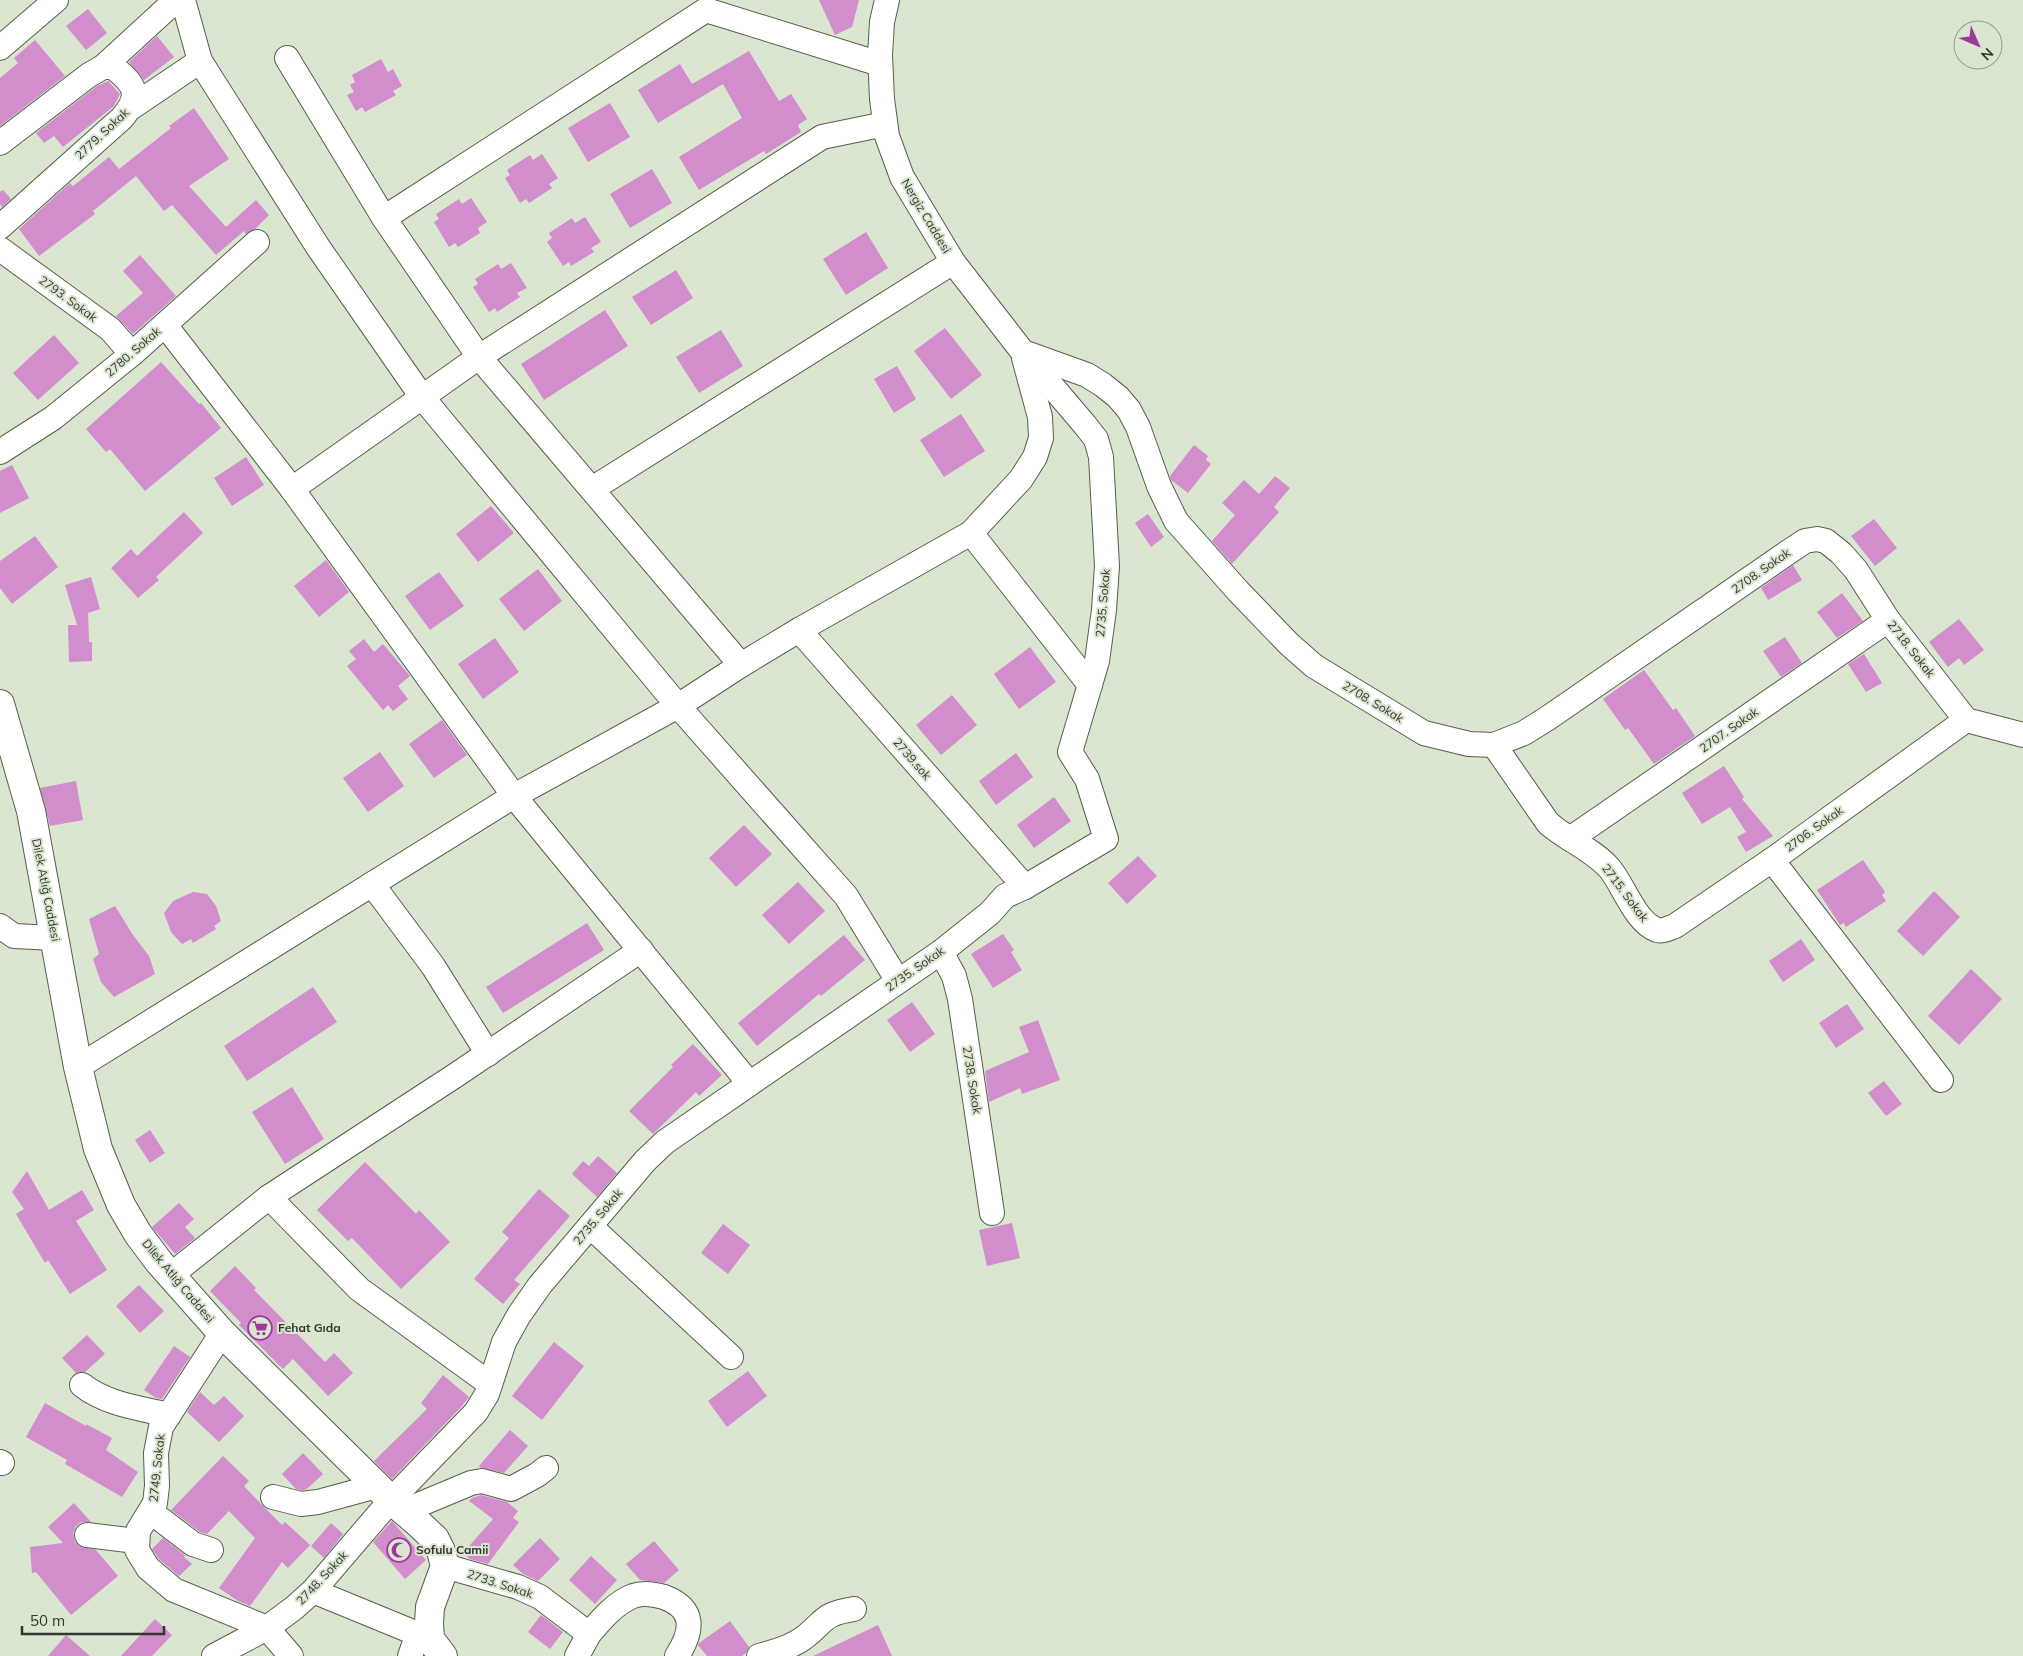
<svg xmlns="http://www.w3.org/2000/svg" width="2023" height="1656" font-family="Mulish,sans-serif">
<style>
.building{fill:#d28dcd}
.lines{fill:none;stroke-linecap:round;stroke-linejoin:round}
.minor-casing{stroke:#555f4c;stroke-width:26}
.major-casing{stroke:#555f4c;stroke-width:30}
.minor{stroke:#fff;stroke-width:24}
.major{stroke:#fff;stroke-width:28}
.labels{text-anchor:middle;stroke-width:4;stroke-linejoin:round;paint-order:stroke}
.street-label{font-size:12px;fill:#32372e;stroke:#dae6d0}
.poi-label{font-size:12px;font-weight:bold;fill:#32372e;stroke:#dae6d0;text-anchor:start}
</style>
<rect width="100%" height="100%" fill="#dae6d0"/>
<g class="building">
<path d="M819 0H859L852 27 835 35Z"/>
<path d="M88 9 107 33 86 50 66 26Z"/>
<path d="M157 36 174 57 144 80 129 62Z"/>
<path d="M35 40 65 76 0 126V78L18 63 14 58Z"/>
<path d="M749 51 779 101 791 94 807 119 798 125 801 132 766 154 764 151 699 190 679 157 742 118 723 84 658 123 638 90 680 64 692 84Z"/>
<path d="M381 59 388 72 393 69 402 86 393 91 396 95 365 112 362 107 356 111 347 95 354 92 350 85 355 82 352 75Z"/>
<path d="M108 81 120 94 114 106 63 147 54 136 44 143 36 133 97 86Z"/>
<path d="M610 103 630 137 588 162 568 128Z"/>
<path d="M194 108 229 159 189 186 226 227 256 200 269 215 255 229 246 234 244 231 216 255 172 205 164 211 136 176 93 211 95 214 39 256 19 229 70 183 73 186 109 157 119 169 171 128 169 126Z"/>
<path d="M542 154 558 178 549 184 552 188 529 203 526 199 520 203 505 178 510 175 507 170 530 155 533 160Z"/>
<path d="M652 169 672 203 630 228 610 194Z"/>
<path d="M3 190 11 199 2 207 0 204V192Z"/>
<path d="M471 198 487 222 478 228 480 233 458 247 455 243 449 247 434 222 439 219 436 214 459 199 462 204Z"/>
<path d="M585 217 601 242 591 248 594 252 571 266 569 262 563 266 547 242 552 238 549 233 572 218 575 223Z"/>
<path d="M866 232 888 268 846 295 823 259Z"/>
<path d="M140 255 176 296 133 334 116 316 143 293 123 271Z"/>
<path d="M511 263 527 288 517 293 520 297 497 312 495 308 489 312 473 287 478 284 475 279 498 264 501 269Z"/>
<path d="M676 270 693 298 651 325 632 297Z"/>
<path d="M605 310 628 346 544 400 521 364Z"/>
<path d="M945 328 982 375 951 399 914 351Z"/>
<path d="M721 330 743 366 699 393 676 357Z"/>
<path d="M54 335 79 363 38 400 13 373Z"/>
<path d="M161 362 199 404 201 403 221 428 145 491 110 449 106 452 86 429Z"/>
<path d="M897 366 916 399 894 413 874 379Z"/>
<path d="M961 414 985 451 944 477 920 440Z"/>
<path d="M1194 445 1208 456 1206 460 1211 464 1188 493 1171 480 1170 476Z"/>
<path d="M246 457 264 485 232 506 214 478Z"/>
<path d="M12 465 29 498 0 513V471Z"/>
<path d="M1275 476 1290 488 1274 507 1279 512 1232 564 1212 541 1235 515 1222 503 1244 480 1259 494Z"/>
<path d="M491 506 514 533 478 562 456 534Z"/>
<path d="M184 512 203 533 156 577 159 580 138 598 111 568 131 549 137 556Z"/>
<path d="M1148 514 1164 537 1151 547 1135 523Z"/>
<path d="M1874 519 1897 548 1875 566 1851 536Z"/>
<path d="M35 536 58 567 12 604 0 588V561Z"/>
<path d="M326 560 349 592 319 617 294 586Z"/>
<path d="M1793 565 1802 580 1768 600 1761 588Z"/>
<path d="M538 569 562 601 524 631 499 599Z"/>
<path d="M439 572 464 606 430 630 405 596Z"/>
<path d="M91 577 100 609 88 613 89 642H92V661L69 662 68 625H77L65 585Z"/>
<path d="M1842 593 1863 621 1837 638 1817 612Z"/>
<path d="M1959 619 1984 650 1964 665 1959 658 1948 667 1929 642Z"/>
<path d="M1785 637 1802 663 1781 677 1763 651Z"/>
<path d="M495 638 519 672 483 699 458 664Z"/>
<path d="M364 639 374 652 383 644 410 676 398 686 408 699 393 711 388 705 383 710 347 666 356 659 349 651Z"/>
<path d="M1030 647 1056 682 1019 709 994 674Z"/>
<path d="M1864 654 1882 683 1866 692 1848 664Z"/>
<path d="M1644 670 1673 710 1676 708 1695 736 1654 764 1628 728 1625 730 1603 699Z"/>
<path d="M952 695 977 725 941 755 916 725Z"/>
<path d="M442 720 467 755 434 778 409 744Z"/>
<path d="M380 752 404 786 368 812 343 778Z"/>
<path d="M1016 753 1033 777 996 805 979 781Z"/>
<path d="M1724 766 1744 797 1742 799 1773 836 1746 852 1737 837 1746 832 1730 807 1702 824 1682 793Z"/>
<path d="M76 781 83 820 50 826 40 788Z"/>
<path d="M1054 797 1071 821 1034 848 1017 825Z"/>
<path d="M744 825 772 854 736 887 709 858Z"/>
<path d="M1138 856 1157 876 1127 904 1108 883Z"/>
<path d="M1863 860 1885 892 1882 895 1886 901 1846 927 1844 923 1840 925 1817 890Z"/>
<path d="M798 882 825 911 789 944 762 915Z"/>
<path d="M1934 891 1960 917 1923 956 1897 931Z"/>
<path d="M193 892 207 894 216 906 221 921 214 926 216 929 193 943 191 939 182 944 171 932 164 913 173 901Z"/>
<path d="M115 906 133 935 149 956 155 974 114 997 101 982 93 959 99 954 89 919Z"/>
<path d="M587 923 604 950 503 1013 486 987Z"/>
<path d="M1003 934 1014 950 1011 952 1022 970 993 988 971 954Z"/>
<path d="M844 935 865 960 821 996 819 994 757 1046 738 1023Z"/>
<path d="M1801 939 1815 960 1783 982 1769 961Z"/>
<path d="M1971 969 2002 999 1959 1045 1928 1016Z"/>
<path d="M313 987 337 1022 247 1081 224 1046Z"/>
<path d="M912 1002 935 1034 910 1052 887 1020Z"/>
<path d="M1847 1004 1864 1029 1836 1048 1819 1023Z"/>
<path d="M1038 1020 1060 1080 1022 1094 1020 1088 989 1102 985 1071 1029 1052 1019 1027Z"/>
<path d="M693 1044 722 1075 699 1096 696 1092 653 1134 629 1111 673 1067 671 1065Z"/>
<path d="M1884 1081 1902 1104 1886 1116 1868 1093Z"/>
<path d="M292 1087 324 1139 285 1164 252 1112Z"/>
<path d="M150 1130 165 1153 150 1163 135 1140Z"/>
<path d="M598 1156 617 1173 597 1197 572 1174 583 1161 589 1166Z"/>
<path d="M365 1162 416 1214 419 1210 450 1242 401 1289 352 1238 348 1241 317 1210Z"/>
<path d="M27 1171 49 1210 82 1190 94 1210 76 1221 107 1270 70 1294 48 1260 45 1263 16 1214 24 1209 12 1192Z"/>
<path d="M539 1189 570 1216 514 1280 520 1284 503 1304 474 1279 509 1238 502 1232Z"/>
<path d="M179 1203 194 1219 185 1227 195 1238 175 1254 152 1227Z"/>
<path d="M1012 1223 1020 1258 987 1266 979 1230Z"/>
<path d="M723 1224 750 1245 728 1274 701 1253Z"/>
<path d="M235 1266 256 1288 254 1290 325 1362 334 1353 353 1373 328 1396 293 1359 283 1369 239 1325 241 1323 210 1291Z"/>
<path d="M139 1285 164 1311 140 1333 116 1306Z"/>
<path d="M87 1335 105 1354 85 1372 76 1373 62 1358Z"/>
<path d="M554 1342 584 1366 542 1420 512 1396Z"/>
<path d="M174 1346 190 1357 162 1399 156 1398 144 1390Z"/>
<path d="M748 1371 767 1396 727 1427 708 1401Z"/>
<path d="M443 1375 469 1397 462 1406 392 1479 374 1461 427 1409 421 1403Z"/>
<path d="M200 1392 214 1405 224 1396 244 1416 219 1442 187 1412Z"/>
<path d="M45 1403 86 1426V1424L112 1438 106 1450 138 1472 122 1497 65 1464 67 1460 26 1437Z"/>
<path d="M510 1430 528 1446 504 1473 481 1468 479 1466Z"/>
<path d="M303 1453 323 1474 307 1489 302 1490 296 1489 282 1474Z"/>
<path d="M223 1456 249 1481 244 1486 263 1506 282 1525 285 1522 310 1545 288 1568 282 1562 250 1606 238 1601 219 1588 255 1538 229 1511 207 1534 200 1532 171 1510Z"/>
<path d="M481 1495 507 1502 518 1511 513 1518 519 1522 488 1564 470 1559 463 1553 493 1519 469 1501 472 1498Z"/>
<path d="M74 1503 91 1522H82L76 1526 73 1533 75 1541 79 1546 96 1550 118 1576 71 1615 36 1572 32 1573 30 1547 63 1543 48 1527Z"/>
<path d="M392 1521 426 1560 405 1579 373 1542Z"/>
<path d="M331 1523 343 1534 324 1558 311 1546Z"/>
<path d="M163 1538 185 1555 184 1557 192 1564 179 1576 159 1559 152 1549Z"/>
<path d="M540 1538 560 1559 538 1581 523 1574 513 1565Z"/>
<path d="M654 1541 679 1570 664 1583 640 1580 626 1564Z"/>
<path d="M591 1556 617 1580 595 1604 569 1580Z"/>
<path d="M541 1615 563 1632 550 1649 528 1632Z"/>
<path d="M155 1619 172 1635 152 1656H121Z"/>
<path d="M730 1621 749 1647 746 1653 742 1656H707L698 1645 699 1643Z"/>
<path d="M878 1625 892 1656H813Z"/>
<path d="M66 1635 90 1656H48Z"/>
</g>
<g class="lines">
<g class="minor-casing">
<g id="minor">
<path d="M183 0 200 61 318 247 422 397 678 706 846 896 898 981"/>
<path d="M0 48 56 0"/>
<path d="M287 58 384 218 479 357 741 665"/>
<path d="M103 67 176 0"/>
<path d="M132 107 200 61"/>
<path d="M0 143 89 75 103 67H113C135 84 142 95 122 118L0 227"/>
<path d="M384 218 706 10 880 64"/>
<path d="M0 249 110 329 132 354"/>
<path d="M165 325 292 489 514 796 749 1083"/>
<path d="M1023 352 1087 375 1103 385 1118 397 1129 410 1138 427 1159 486 1176 521 1238 591 1289 644 1314 666 1424 733 1469 744 1494 745 1524 733 1548 718 1787 553 1805 541 1817 539 1826 541 1841 553 1856 570 1888 620 1966 720 2023 735"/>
<path d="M0 452 53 418 132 354 257 242"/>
<path d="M292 489 479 357 822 137 885 124"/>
<path d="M592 489 953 262"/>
<path d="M971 533 1090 685"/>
<path d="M799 630 1025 887"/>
<path d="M1494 745 1548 823C1567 840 1594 850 1610 869 1624 886 1635 922 1657 930 1662 932 1669 928 1675 926L1772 860 1966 720"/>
<path d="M1570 839 1888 620"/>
<path d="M1772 860 1941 1080"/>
<path d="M372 884 433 966 488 1054"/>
<path d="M0 926 14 936 55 938"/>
<path d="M941 952 954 976 960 999 992 1213"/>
<path d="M78 1067 514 796 678 706 741 665 799 630 971 533 1021 479 1035 457 1041 438 1040 417 1024 358"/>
<path d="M269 1197 359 1289 490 1384"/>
<path d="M590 1226 731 1357"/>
<path d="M171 1275 269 1197 456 1075 641 950"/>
<path d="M222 1333 161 1427 156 1453 157 1486 155 1503 138 1531 137 1550 148 1568 174 1590 267 1628 291 1656"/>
<path d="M82 1385C106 1404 139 1408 169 1415"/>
<path d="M0 1462 2 1463"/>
<path d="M273 1497 301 1504 318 1502 377 1486"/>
<path d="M404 1511 471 1483 482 1481 511 1489 537 1475 546 1468"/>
<path d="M151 1512 193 1544 211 1550"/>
<path d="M87 1535 136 1541"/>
<path d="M445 1566 518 1587 540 1597 589 1634C601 1620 615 1603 633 1596 644 1592 654 1594 664 1597 696 1609 693 1631 677 1656"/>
<path d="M313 1591 430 1639"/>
<path d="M214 1656 267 1628 294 1608 313 1591 391 1500 476 1412 487 1394 504 1342 519 1315 540 1285 590 1226 645 1161 665 1142 941 952 990 913 1005 896 1025 887 1106 839 1087 779 1070 752 1097 661 1104 610 1107 566 1101 457 1096 439 1085 425 1022 351 953 262 902 177 887 136 882 99 880 55 882 22 887 0"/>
<path d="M410 1656 418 1634"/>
<path d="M577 1656 589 1634"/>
<path d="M759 1656C775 1652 792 1647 805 1637 827 1619 823 1614 854 1609"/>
</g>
</g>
<g class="major-casing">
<path id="major" d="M0 704 31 811 78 1067 98 1149 121 1205 138 1234 159 1262 222 1333 391 1500 417 1522 435 1539 441 1551 445 1566 430 1607 429 1623 430 1639 443 1656"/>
</g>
<use href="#minor" class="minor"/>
<use href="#major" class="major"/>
</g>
<defs>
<g id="supermarket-ring" transform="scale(1.25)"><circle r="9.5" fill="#dae6d0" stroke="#9f389b" stroke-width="1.5"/><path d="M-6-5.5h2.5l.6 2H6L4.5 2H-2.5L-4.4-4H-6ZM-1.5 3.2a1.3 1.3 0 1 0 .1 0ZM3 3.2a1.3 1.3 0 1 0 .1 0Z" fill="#9f389b"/></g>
<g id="mosque-ring" transform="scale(1.25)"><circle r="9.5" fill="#dae6d0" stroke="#9f389b" stroke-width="1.5"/><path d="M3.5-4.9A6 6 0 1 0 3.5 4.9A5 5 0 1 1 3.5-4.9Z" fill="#9f389b"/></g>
</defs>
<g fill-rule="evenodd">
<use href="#supermarket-ring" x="260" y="1328"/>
<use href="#mosque-ring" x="399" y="1550"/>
</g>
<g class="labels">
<g class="street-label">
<text transform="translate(102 134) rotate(-43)" y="4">2779. Sokak</text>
<text transform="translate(926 216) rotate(59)" y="4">Nergiz Caddesi</text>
<text transform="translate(68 299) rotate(36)" y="4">2793. Sokak</text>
<text transform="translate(133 352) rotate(-41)" y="4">2780. Sokak</text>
<text transform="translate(1761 571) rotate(-35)" y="4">2708. Sokak</text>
<text transform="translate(1103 603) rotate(-85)" y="4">2735. Sokak</text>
<text transform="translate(1911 649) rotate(52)" y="4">2718. Sokak</text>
<text transform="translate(1373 702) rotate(31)" y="4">2708. Sokak</text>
<text transform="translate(1729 730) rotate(-35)" y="4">2707. Sokak</text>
<text transform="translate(912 759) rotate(49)" y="4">2739.sok</text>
<text transform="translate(1814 829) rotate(-36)" y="4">2706. Sokak</text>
<text transform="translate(46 890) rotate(79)" y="4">Dilek Atlığ Caddesi</text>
<text transform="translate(1625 893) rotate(53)" y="4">2715. Sokak</text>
<text transform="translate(915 969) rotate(-35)" y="4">2735. Sokak</text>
<text transform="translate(972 1080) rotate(81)" y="4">2738. Sokak</text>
<text transform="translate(598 1217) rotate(-50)" y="4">2735. Sokak</text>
<text transform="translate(178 1281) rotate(50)" y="4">Dilek Atlığ Caddesi</text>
<text transform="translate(157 1468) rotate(-84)" y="4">2749. Sokak</text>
<text transform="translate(322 1578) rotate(-47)" y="4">2748. Sokak</text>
<text transform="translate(500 1584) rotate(18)" y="4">2733. Sokak</text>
</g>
<g class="poi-label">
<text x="278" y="1332">Fehat Gıda</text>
<text x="416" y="1554">Sofulu Camii</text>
</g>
</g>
<g transform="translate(1978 45) rotate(135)"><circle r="24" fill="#dae6d0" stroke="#97a08f"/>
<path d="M0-4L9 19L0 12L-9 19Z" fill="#9f389b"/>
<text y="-8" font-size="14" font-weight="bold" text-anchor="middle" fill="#32372e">N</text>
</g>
<path d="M22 1626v8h142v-8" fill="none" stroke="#32372e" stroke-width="2.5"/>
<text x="30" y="1626" font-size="15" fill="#32372e" stroke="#dae6d0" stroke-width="4" paint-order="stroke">50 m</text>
</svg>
